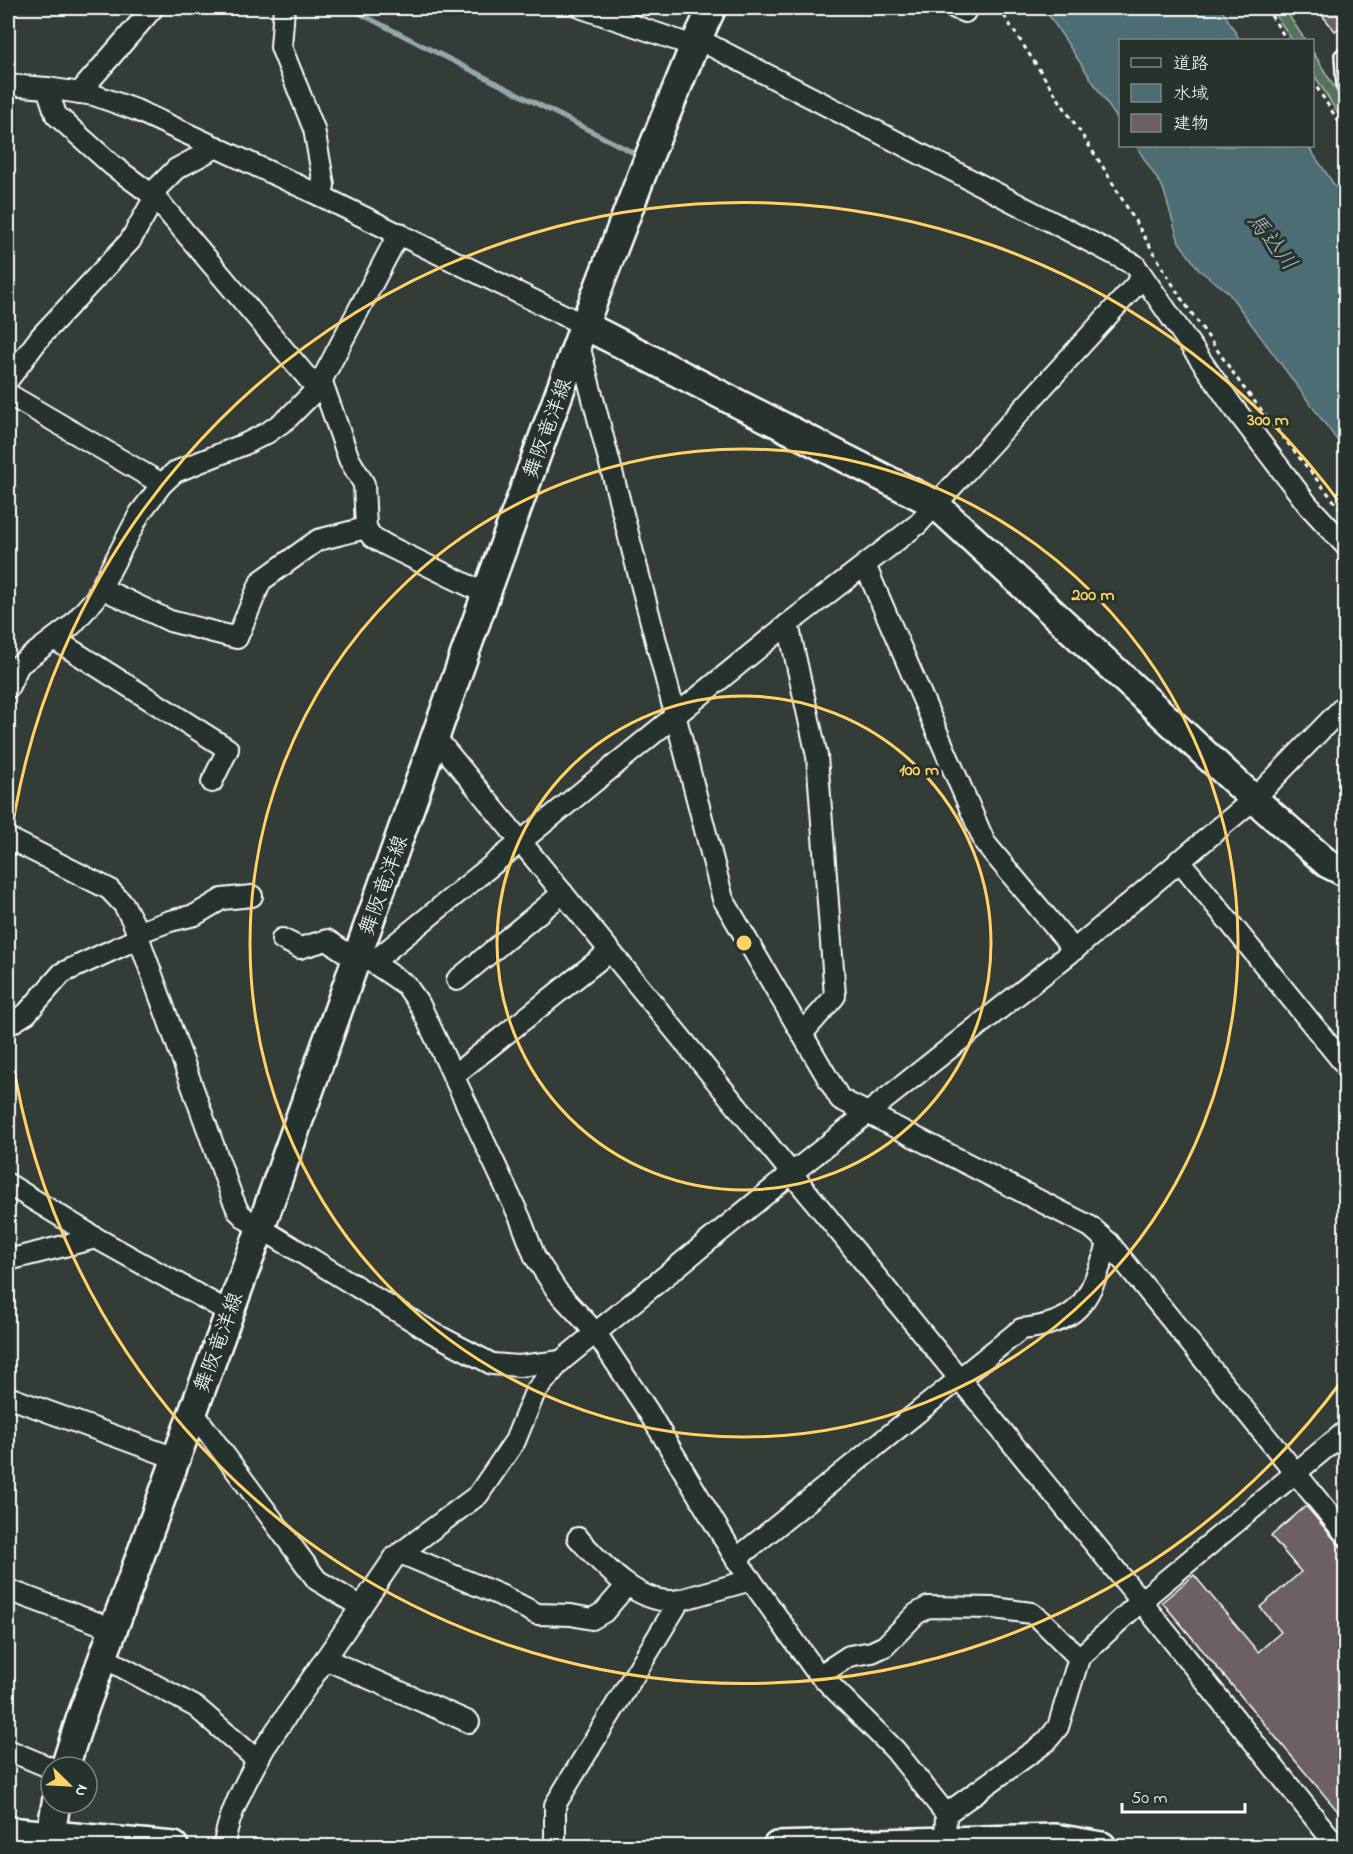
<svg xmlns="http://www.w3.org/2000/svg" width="1353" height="1854" font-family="'Indie Flower','Klee One',sans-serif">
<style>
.green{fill:#55735b;stroke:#aab9ad;stroke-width:1.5}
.water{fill:#4c6d73;stroke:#94a7ab;stroke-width:1.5}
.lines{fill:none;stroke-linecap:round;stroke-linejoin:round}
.stream{stroke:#94a7ab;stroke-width:5}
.building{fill:#6c6063;stroke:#fff;stroke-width:1.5}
.lane-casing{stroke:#fff;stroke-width:14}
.street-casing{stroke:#fff;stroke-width:24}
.secondary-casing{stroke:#fff;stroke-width:32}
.path{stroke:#fff;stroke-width:3;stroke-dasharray:4.5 4.5;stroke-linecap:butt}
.lane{stroke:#26332d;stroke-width:9}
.street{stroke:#26332d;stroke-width:20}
.secondary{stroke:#26332d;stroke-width:27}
.ring{fill:none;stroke:#ffd166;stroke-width:3}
.labels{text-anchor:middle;stroke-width:6;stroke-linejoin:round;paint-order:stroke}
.street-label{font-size:21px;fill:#fff;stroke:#26332d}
.water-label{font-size:22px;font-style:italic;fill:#aebdc0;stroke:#26332d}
.centre{fill:#ffd166;stroke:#26332d;stroke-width:3}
.ring-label{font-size:18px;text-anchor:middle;font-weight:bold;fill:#ffd166;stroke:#26332d;stroke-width:6;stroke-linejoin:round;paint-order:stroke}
</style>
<rect width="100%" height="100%" fill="#343c38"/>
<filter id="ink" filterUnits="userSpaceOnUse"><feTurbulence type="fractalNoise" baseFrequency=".0167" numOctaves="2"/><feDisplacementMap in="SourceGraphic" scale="12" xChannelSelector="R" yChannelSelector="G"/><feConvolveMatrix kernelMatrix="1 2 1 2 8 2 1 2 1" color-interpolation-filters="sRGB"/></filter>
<g filter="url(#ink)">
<g class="green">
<path d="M1271 8H1284L1305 40H1292Z"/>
<path d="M1313 52 1345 105V125L1313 73Z"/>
</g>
<g class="water">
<path d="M1044 8H1221L1240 40H1120V123Z"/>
<path d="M1136 146H1308L1345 201V451L1227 291 1199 270 1179 242 1163 188Z"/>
</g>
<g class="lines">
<path class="stream" d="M349 8 632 152"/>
</g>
<g class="building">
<path d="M1316 8H1346V23L1335 31Z"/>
<path d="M1306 1506 1346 1553V1821L1162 1602 1194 1575 1258 1652 1281 1632 1260 1607 1301 1572 1271 1536Z"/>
</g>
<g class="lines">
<g class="lane-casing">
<path id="lane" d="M1346 51 1340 55 1342 87 1346 92"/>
</g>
<g class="street-casing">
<g id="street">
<path d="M284 8 281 47 314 129 324 185 321 196"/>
<path d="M582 8 694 46"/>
<path d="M955 8 965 12"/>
<path d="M698 39 1135 265 1231 404 1308 505 1346 546"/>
<path d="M8 85 47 88 94 95 136 110 321 196 584 325"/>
<path d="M47 88 56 115 113 166 155 197 317 389"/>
<path d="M79 93 153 8"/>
<path d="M578 341 723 899 840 1099 1091 1227 1109 1243 1346 1535"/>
<path d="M8 380 41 336 130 241 155 197 157 188 176 169 217 147"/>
<path d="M322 382 349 459 364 484 366 528 372 537 386 545 486 594"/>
<path d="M8 394 162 484"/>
<path d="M865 565 985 843 1074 950"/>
<path d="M101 588 170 621 237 638 261 581 318 540 366 528"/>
<path d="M788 624 817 756 835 996 802 1034"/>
<path d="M54 639 228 749 212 782"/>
<path d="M8 688 19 665 72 625 95 599 140 513 162 484 175 472 245 444 267 433 287 419 317 389 399 233"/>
<path d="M436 738 1141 1601 1337 1846"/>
<path d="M8 838 109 889 124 905 133 922 232 1197 238 1211 246 1219 431 1332 492 1364 519 1366 561 1361"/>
<path d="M1179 860 1346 1066"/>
<path d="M137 933 170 921 195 915 222 899 252 896"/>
<path d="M282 939 300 948 327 940 357 960"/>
<path d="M359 953 406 985 420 1005 520 1218 535 1257 557 1291 596 1333 648 1411 736 1559 815 1670 895 1750 946 1814 945 1846"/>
<path d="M373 962 788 624 918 524 1143 277"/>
<path d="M457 980 563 893"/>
<path d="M8 1025 27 1013 62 973 139 938"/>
<path d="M453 1076 610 951"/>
<path d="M8 1184 96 1238 229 1312"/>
<path d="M8 1260 96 1238"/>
<path d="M8 1397 175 1458"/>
<path d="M193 1412 317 1580 361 1607"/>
<path d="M578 1538C602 1564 640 1608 680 1600"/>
<path d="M400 1553 500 1595 537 1614 571 1615 592 1619 604 1612 627 1585"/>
<path d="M736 1559 1021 1329C1086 1323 1088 1296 1109 1243"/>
<path d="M8 1590 114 1629"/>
<path d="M103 1657 196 1707 257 1760"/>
<path d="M325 1659 469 1722"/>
<path d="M820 1675 849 1656 872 1652 885 1646 916 1614 928 1607 994 1608 1031 1613 1041 1620 1079 1658"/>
<path d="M8 1750 51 1768"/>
<path d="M946 1814 1046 1742 1058 1727 1079 1658 1141 1601 1346 1431"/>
<path d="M224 1846C227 1815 249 1775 265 1747L395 1557 478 1495 515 1441 535 1392 561 1361 792 1173 1074 950 1254 799 1346 704"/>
<path d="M555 1846V1805L680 1600 751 1580"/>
</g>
</g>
<g class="secondary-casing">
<g id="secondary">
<path d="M584 325 935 504 1254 799 1328 864 1346 873"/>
<path d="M65 1767 80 1720 261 1227 486 594 584 325 648 159 694 46 712 8"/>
<path d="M8 1831 174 1846"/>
<path d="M49 1846 56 1803"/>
<path d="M777 1846 1055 1838 1102 1846"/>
</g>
</g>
<g class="path">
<path d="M999 8 1103 167 1179 295 1243 387 1346 516"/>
<path d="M1266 8 1287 40"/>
<path d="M1312 80 1346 133"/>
</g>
<use href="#lane" class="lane"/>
<use href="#street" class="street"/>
<use href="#secondary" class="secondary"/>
</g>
</g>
<g class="ring">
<circle cx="744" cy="943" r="247"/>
<circle cx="744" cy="943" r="494"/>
<path d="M1343 1379A741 741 0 0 1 8 1027M8 859A741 741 0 0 1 1343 507"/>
</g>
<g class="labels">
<g class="street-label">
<text transform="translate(547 428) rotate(-70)" y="7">舞阪竜洋線</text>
<text transform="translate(383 885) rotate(-70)" y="7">舞阪竜洋線</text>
<text transform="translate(218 1342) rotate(-70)" y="7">舞阪竜洋線</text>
</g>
<g class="water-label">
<text transform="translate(1273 241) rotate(52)" y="8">馬込川</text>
</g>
</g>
<circle cx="744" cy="943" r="9" class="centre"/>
<g class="ring-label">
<text x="1268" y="425">300 m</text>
<text x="1093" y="600">200 m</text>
<text x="919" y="775">100 m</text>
</g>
<rect width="1353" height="1854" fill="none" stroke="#26332d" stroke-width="30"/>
<rect x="15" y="15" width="1323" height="1824" fill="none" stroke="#fff" stroke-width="2" filter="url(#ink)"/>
<rect x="1119" y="39" width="195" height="108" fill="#26332d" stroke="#7d8581" stroke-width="1.5"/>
<rect x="1131" y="58" width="30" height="9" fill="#26332d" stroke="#7d8581" stroke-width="1.5"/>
<text x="1173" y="69" font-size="18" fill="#ffffff">道路</text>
<rect x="1131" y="84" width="30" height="18" fill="#4c6d73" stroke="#7d8581" stroke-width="1.5"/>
<text x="1173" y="99" font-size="18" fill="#ffffff">水域</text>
<rect x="1131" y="114" width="30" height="18" fill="#6c6063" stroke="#7d8581" stroke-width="1.5"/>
<text x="1173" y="129" font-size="18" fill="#ffffff">建物</text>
<g transform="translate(69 1785) rotate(114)"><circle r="28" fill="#26332d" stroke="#7d8581" stroke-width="1.5"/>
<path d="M0-4.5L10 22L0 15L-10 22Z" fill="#ffd166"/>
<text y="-9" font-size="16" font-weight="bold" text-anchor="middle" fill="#ffffff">N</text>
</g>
<path d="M1122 1803v9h123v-9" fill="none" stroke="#ffffff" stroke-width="3"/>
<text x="1131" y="1803" font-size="18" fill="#ffffff" stroke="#26332d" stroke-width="4.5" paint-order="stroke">50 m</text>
</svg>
